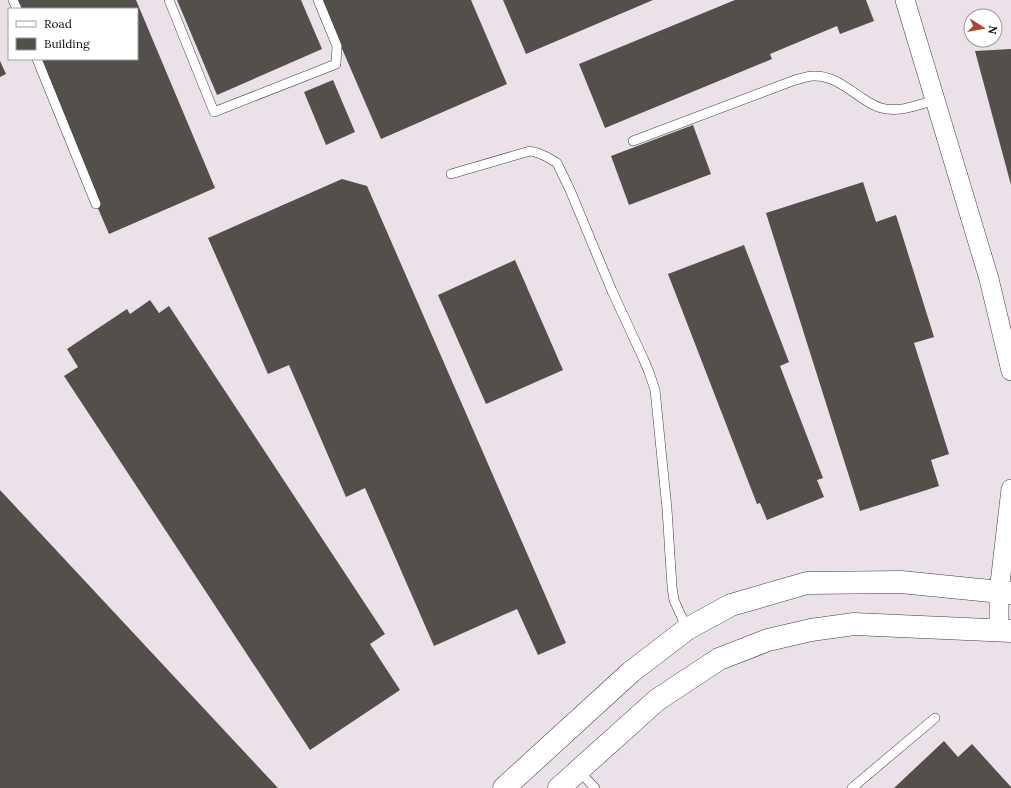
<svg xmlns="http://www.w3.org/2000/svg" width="1011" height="788" font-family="Lora,serif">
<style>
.industrial{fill:#eae1e9;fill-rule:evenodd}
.building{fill:#534f4a}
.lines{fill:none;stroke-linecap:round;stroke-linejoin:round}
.service-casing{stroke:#3f3f3f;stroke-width:10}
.minor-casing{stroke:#3f3f3f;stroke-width:20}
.tertiary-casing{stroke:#3f3f3f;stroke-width:23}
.service{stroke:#fff;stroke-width:9}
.minor{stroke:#fff;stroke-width:19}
.tertiary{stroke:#fff;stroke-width:22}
</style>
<rect width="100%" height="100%" fill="#fdfded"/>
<path class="industrial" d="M0 0H1011V788H0ZM9 9H137V59H9ZM971 16H995V40H971Z"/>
<g class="building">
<path d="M9 0H136L215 188 109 234 34 59H137V9H13Z"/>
<path d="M177 0H301L322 49 217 95Z"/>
<path d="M321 0H471L507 84 381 139Z"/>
<path d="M503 0H653L526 54Z"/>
<path d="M735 0H866L874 21 840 34 837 26 770 54 772 59 605 128 579 64Z"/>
<path d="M1011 49V185L975 51Z"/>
<path d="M0 61 6 74 0 77Z"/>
<path d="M333 80 355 132 326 145 304 92Z"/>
<path d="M693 125 711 174 629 205 611 156Z"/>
<path d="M342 179 367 186 566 643 538 655 517 609 434 646 365 488 346 497 289 365 268 374 208 238Z"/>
<path d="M863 182 876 222 896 215 934 337 914 343 949 454 931 460 939 486 860 511 766 213Z"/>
<path d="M744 245 789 362 780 366 823 478 817 480 824 497 767 520 760 503 757 504 668 274Z"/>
<path d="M515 260 563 370 486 404 438 295Z"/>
<path d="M150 300 159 313 169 306 385 634 370 644 400 690 310 750 64 376 78 367 67 349 127 309 130 314Z"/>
<path d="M0 490 278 788H0Z"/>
<path d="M944 741 958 757 972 744 1011 787V788H894Z"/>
</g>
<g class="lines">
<g class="service-casing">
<g id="service">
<path d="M13 0 17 9"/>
<path d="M169 0 214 112 336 64 337 46 318 0"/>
<path d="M37 59 96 204"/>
<path d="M633 141 795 80C801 79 807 76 813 76 832 75 847 88 862 98 868 102 874 106 881 108 899 113 918 105 935 100"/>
<path d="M451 174 530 151 538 153 547 157 557 163 570 190 612 291 643 358 649 372 655 390 667 509 672 587 674 600 687 629"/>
<path d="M578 770 595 788"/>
<path d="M852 788 935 718"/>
</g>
</g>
<g class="minor-casing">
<g id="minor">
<path d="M905 0 989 279 1011 371"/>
<path d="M999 630V592L1011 489"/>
</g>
</g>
<g class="tertiary-casing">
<g id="tertiary">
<path d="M504 788 631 672 687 629 731 605 807 583 901 582 1011 593"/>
<path d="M559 788 657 700 719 659 768 640 811 630 854 624 1011 631"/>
</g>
</g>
<use href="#service" class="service"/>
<use href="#minor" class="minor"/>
<use href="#tertiary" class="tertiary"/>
</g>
<rect x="8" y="8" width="130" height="52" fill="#ffffff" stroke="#9e9e9e"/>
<rect x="16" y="21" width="20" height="6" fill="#ffffff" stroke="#9e9e9e"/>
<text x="44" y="28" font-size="12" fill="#0c0c0c">Road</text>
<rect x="16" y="38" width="20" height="12" fill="#534f4a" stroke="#9e9e9e"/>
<text x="44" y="48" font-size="12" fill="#0c0c0c">Building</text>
<g transform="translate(983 28) rotate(101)"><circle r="19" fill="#ffffff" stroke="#9e9e9e"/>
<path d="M0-3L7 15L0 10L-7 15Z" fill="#ac4634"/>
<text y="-6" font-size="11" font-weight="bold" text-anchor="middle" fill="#0c0c0c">N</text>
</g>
</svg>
